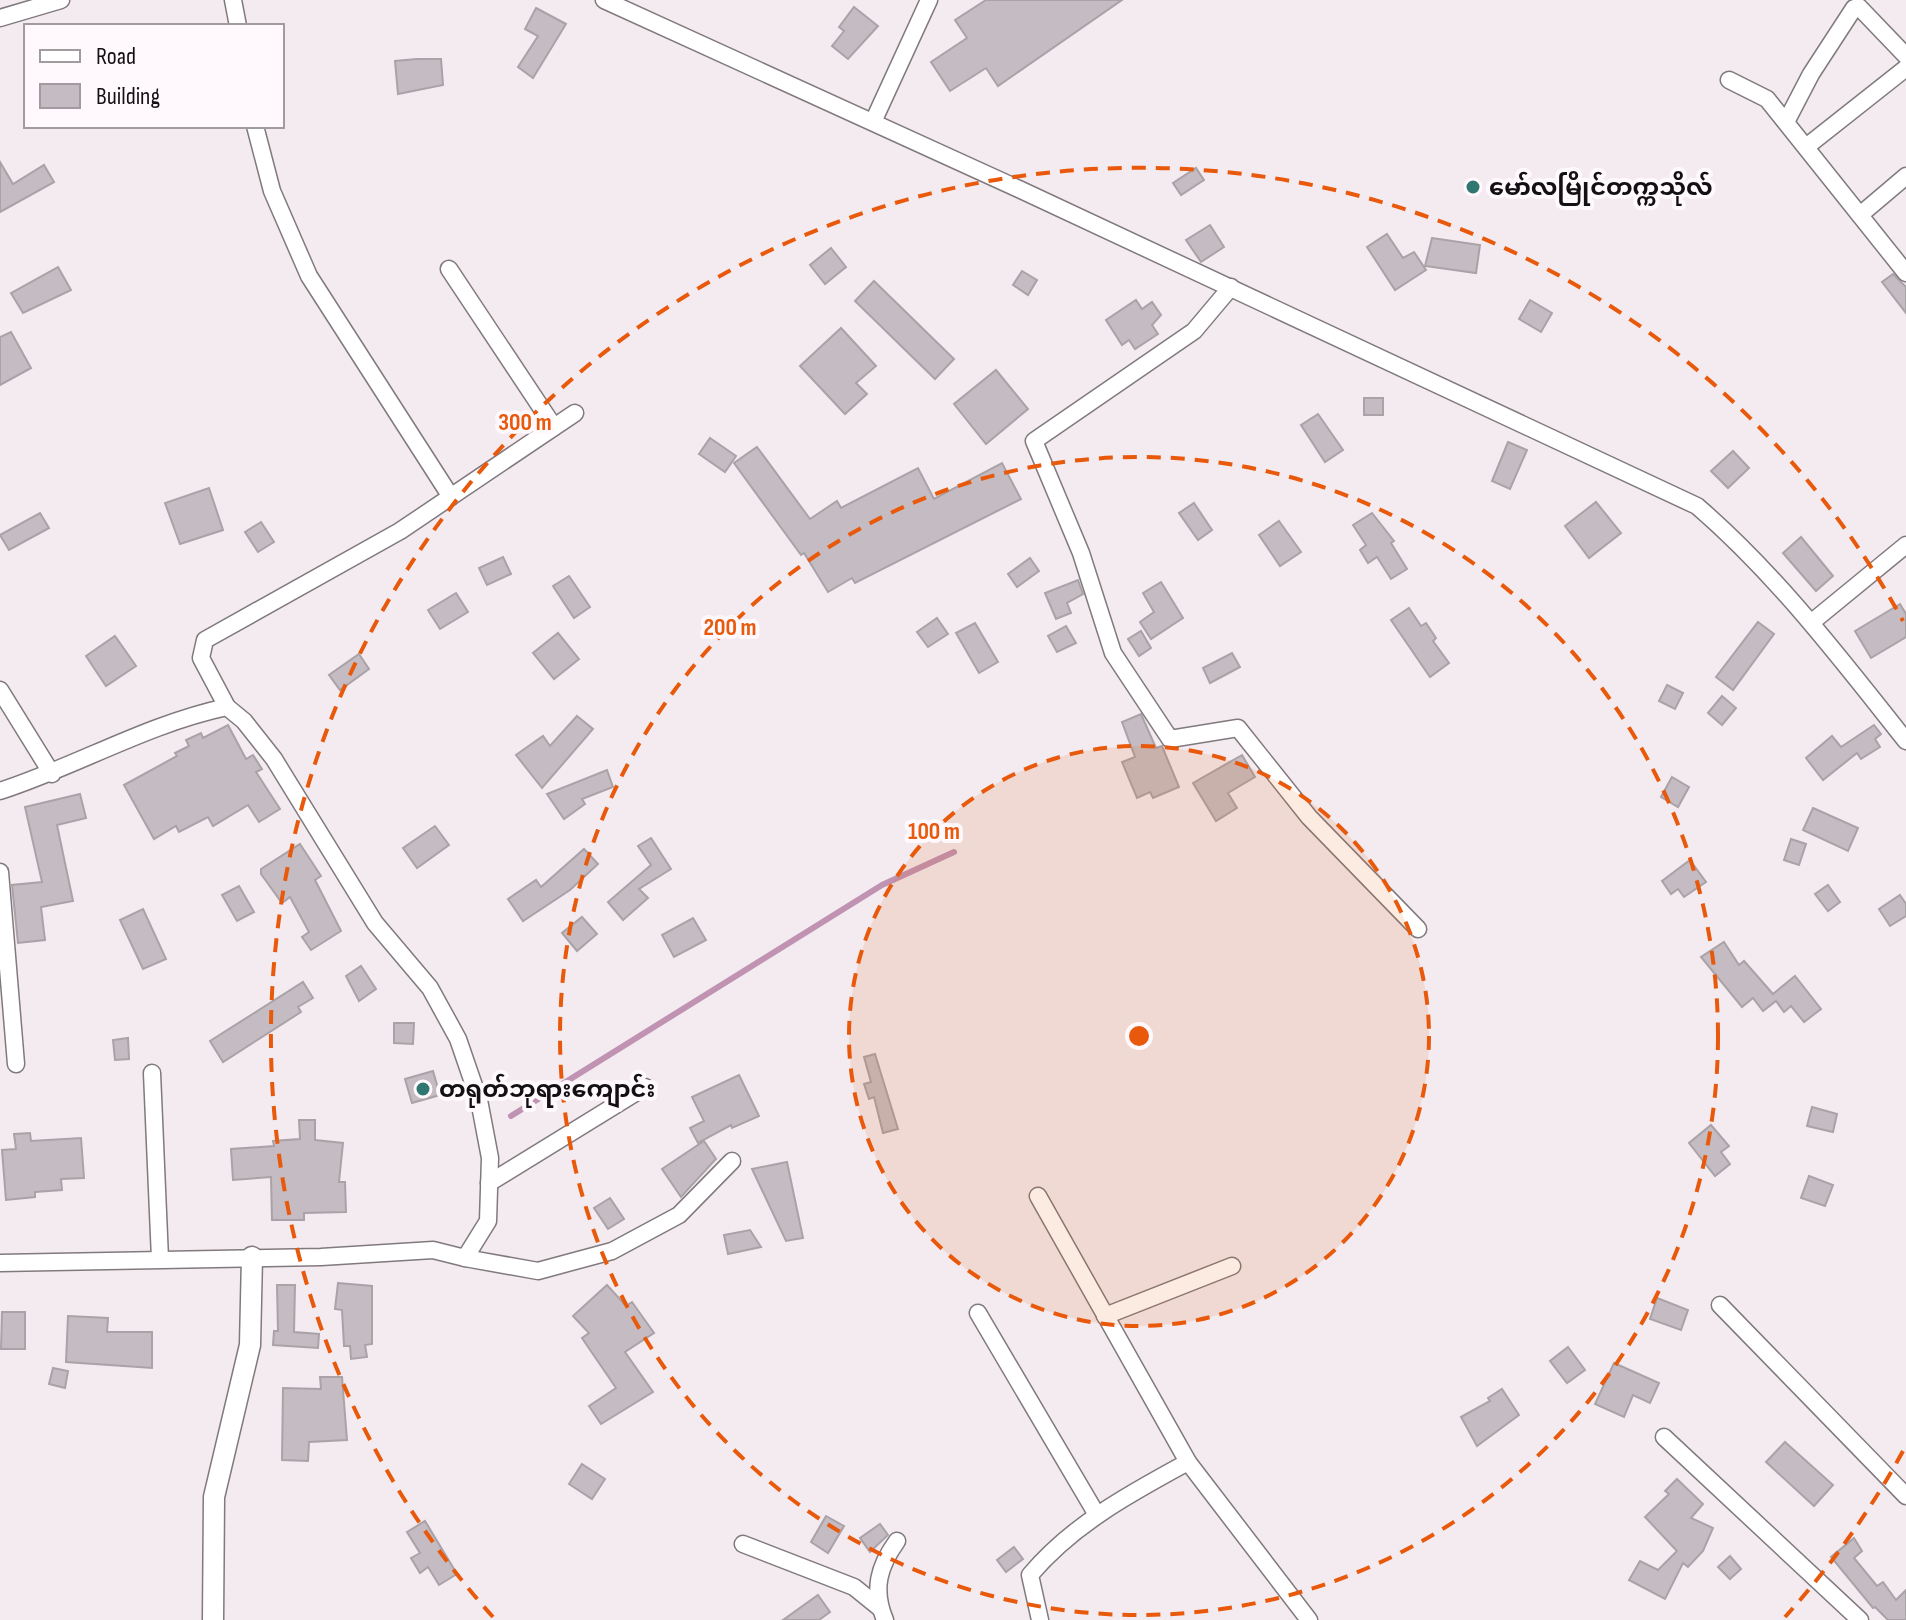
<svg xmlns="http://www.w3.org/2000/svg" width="1906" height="1620" font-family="'Sofia Sans Condensed','Noto Sans Myanmar',sans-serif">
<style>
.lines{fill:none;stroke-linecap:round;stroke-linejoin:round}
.stream{stroke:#c093b3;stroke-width:6}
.building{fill:#c4bcc2;stroke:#a9a2a7;stroke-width:2}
.minor-casing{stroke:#80797e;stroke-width:19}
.tertiary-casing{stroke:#80797e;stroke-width:23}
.minor{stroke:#fff;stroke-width:16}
.tertiary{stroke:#fff;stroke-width:20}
.ring{fill:none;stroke:#e8590c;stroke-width:4;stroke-dasharray:14 10}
.poi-dot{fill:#2f7770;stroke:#fff8fd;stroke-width:3}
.labels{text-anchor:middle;stroke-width:8;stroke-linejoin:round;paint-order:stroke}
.poi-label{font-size:24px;font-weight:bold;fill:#131012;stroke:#fff8fd;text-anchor:start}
.centre{fill:#e8590c;stroke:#fff8fd;stroke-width:4}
.ring-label{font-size:24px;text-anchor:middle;font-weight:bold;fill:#e8590c;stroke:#fff8fd;stroke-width:8;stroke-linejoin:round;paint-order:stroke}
</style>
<rect width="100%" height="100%" fill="#f3ebf0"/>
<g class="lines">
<path class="stream" d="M511 1116 882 885 954 852"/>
</g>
<g class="building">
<path d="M986 0H1122L998 86 986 68 950 91 931 62 967 38 955 20Z"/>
<path d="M854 7 878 26 848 59 832 46 844 31 839 27Z"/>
<path d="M536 8 566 24 533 78 518 67 538 36 525 29Z"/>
<path d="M417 59H441L443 85 398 94 395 61Z"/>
<path d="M0 162 13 184 44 165 54 182 0 212Z"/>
<path d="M1196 168 1204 180 1181 195 1173 183Z"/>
<path d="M1210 225 1224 247 1201 262 1186 240Z"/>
<path d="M1387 234 1403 258 1414 252 1426 270 1395 290 1367 247Z"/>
<path d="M1432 238 1480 245 1476 273 1425 266Z"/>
<path d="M831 248 846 267 825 284 810 265Z"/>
<path d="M58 267 71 290 23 313 11 293Z"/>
<path d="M1022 271 1037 280 1028 295 1013 285Z"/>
<path d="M1893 274 1906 287V313L1882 282Z"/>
<path d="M874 281 954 359 935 379 855 301Z"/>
<path d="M1136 300 1142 309 1152 302 1161 315 1152 325 1158 334 1135 349 1129 340 1122 345 1106 320Z"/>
<path d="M1530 300 1552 313 1541 332 1519 319Z"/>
<path d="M841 328 876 366 856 383 867 394 845 414 800 366Z"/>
<path d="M11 332 31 368 0 385V337Z"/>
<path d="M996 370 1028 409 986 444 954 404Z"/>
<rect x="1364" y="398" width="19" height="17"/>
<path d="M1318 414 1343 450 1325 462 1301 425Z"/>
<path d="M710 438 736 456 725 472 699 454Z"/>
<path d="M1508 442 1527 450 1510 489 1492 481Z"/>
<path d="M757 447 810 519 837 501 841 508 918 468 934 499 1002 463 1021 499 855 583 852 578 828 592 804 553 801 555 734 463Z"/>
<path d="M1733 451 1749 468 1728 488 1711 471Z"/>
<path d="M209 488 223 530 180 544 165 503Z"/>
<path d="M1596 502 1621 533 1589 558 1565 526Z"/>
<path d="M1194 503 1212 530 1198 540 1179 513Z"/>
<path d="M40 513 49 528 9 550 0 535Z"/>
<path d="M1372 513 1394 541 1391 543 1407 569 1391 579 1377 557 1368 563 1360 550 1366 545 1353 525Z"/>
<path d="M1279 521 1301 552 1280 566 1259 535Z"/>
<path d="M261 522 274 542 258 552 245 532Z"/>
<path d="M1801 537 1833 576 1816 591 1783 553Z"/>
<path d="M503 557 511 574 487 585 479 568Z"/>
<path d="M1030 558 1039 571 1017 587 1008 574Z"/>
<path d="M569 576 590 607 574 618 553 586Z"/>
<path d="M1078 580 1083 594 1067 603 1071 613 1056 619 1045 593Z"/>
<path d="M1161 582 1183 618 1151 639 1140 622 1154 612 1143 593Z"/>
<path d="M456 593 468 612 440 629 428 610Z"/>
<path d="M1900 604 1906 614V637L1871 658 1855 631Z"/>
<path d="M1409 608 1421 626 1426 623 1436 638 1433 641 1449 663 1430 677 1391 620Z"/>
<path d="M937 618 948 634 928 647 917 632Z"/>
<path d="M1758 622 1774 634 1733 690 1716 677Z"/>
<path d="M975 623 998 662 979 673 956 633Z"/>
<path d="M1066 626 1076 643 1057 652 1048 636Z"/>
<path d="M1141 631 1151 648 1139 656 1128 639Z"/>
<path d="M558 633 579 659 554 679 533 653Z"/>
<path d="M115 636 136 666 106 686 86 656Z"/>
<path d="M1232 653 1240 667 1210 683 1203 668Z"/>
<path d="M359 654 369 669 340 690 329 675Z"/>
<path d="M1667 685 1683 693 1675 709 1659 701Z"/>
<path d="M1722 696 1736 708 1722 725 1708 713Z"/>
<path d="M1141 714 1156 748 1162 746 1179 787 1153 798 1150 792 1137 798 1122 762 1135 757 1122 722Z"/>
<path d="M577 716 593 729 542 788 516 755 543 736 550 746Z"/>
<path d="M228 725 246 759 253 755 262 769 256 772 280 809 259 822 248 805 213 826 208 817 179 832 176 826 154 839 124 785 177 756 175 753 189 746 186 740 201 733 203 738Z"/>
<path d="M1874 725 1881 734 1875 739 1880 747 1861 759 1857 753 1823 780 1806 758 1832 736 1841 747Z"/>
<path d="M1242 755 1255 777 1228 793 1237 808 1216 821 1193 783Z"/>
<path d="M607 770 613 787 582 799 585 804 564 819 547 794Z"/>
<path d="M1672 777 1689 787 1678 807 1661 797Z"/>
<path d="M80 794 86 818 57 825 73 901 41 907 45 940 18 943 12 885 42 882 25 807Z"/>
<path d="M1813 808 1858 828 1848 851 1803 830Z"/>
<path d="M435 826 449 845 417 868 403 848Z"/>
<path d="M651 838 671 869 639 889 648 898 623 920 608 902 651 865 638 846Z"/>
<path d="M1791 839 1806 844 1799 865 1784 860Z"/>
<path d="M300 844 321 876 315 880 341 931 311 950 302 937 309 932 290 897 282 903 261 874V869Z"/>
<path d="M584 849 598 864 570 890 523 921 508 899 536 880 541 887Z"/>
<path d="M1690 860 1706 882 1684 897 1678 889 1671 894 1662 881Z"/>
<path d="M1828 885 1840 902 1828 911 1815 894Z"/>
<path d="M239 886 254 912 237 921 222 895Z"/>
<path d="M1900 895 1906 904V916L1890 926 1879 909Z"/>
<path d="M143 909 166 959 143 969 120 920Z"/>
<path d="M582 917 597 934 577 951 562 933Z"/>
<path d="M693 918 706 940 674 957 662 935Z"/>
<path d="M1724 942 1739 965 1744 961 1773 994 1795 976 1821 1009 1804 1022 1791 1006 1784 1012 1776 1001 1763 1011 1753 998 1742 1007 1701 957Z"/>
<path d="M361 966 376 989 359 1001 346 976Z"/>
<path d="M303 982 313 998 298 1007 301 1012 223 1062 210 1041Z"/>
<path d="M394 1023H414L413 1044 394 1043Z"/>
<path d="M128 1038 129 1059 115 1060 113 1040Z"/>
<path d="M875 1054 898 1129 883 1133 874 1097 869 1099 864 1084 871 1082 864 1057Z"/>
<path d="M433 1071 440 1095 412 1103 405 1079Z"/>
<path d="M739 1075 759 1116 732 1128 731 1125 698 1143 690 1128 704 1121 692 1097Z"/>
<path d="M1812 1107 1837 1114 1833 1132 1807 1126Z"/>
<path d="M299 1120H315V1140L343 1143 339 1182H345L346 1212 304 1213V1220H272L271 1177 233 1180 231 1149 274 1146 273 1141 300 1139Z"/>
<path d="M1711 1125 1729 1146 1721 1152 1730 1164 1715 1176 1689 1143Z"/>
<path d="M30 1133 31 1141 81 1138 84 1178 61 1179 62 1190 35 1192V1197L6 1200 2 1150 16 1149 14 1134Z"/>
<path d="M704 1141 716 1159 681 1197 662 1169Z"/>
<path d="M787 1162 803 1238 786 1241 752 1169Z"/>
<path d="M1809 1176 1833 1185 1825 1206 1801 1198Z"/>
<path d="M610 1198 624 1219 608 1229 594 1208Z"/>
<path d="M750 1230 761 1247 728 1254 724 1235Z"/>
<path d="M338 1283 372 1286V1344L365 1345 367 1357 351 1359 350 1346H344L342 1310 335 1309Z"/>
<path d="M277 1285H295L294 1332 319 1334 318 1348 273 1345 274 1331H278Z"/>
<path d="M607 1285 626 1306 632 1302 654 1333 625 1352 653 1392 601 1424 589 1406 616 1388 582 1338 589 1333 573 1316Z"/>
<path d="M1657 1298 1688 1310 1681 1330 1650 1319Z"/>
<path d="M2 1312H25V1349H1Z"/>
<path d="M68 1316 108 1318 107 1332H152V1368L66 1362Z"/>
<path d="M1568 1347 1585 1370 1567 1383 1550 1361Z"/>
<path d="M1614 1363 1659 1383 1650 1403 1633 1395 1624 1417 1595 1404Z"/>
<path d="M53 1368 68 1371 65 1388 49 1384Z"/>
<path d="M320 1377H342L347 1440 309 1442 308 1461 282 1460 283 1388 321 1389Z"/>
<path d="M1502 1389 1519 1415 1477 1446 1461 1417 1490 1401 1488 1398Z"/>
<path d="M1785 1442 1833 1485 1814 1506 1766 1462Z"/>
<path d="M582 1464 605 1479 592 1499 569 1484Z"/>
<path d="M1677 1479 1703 1504 1691 1518 1713 1528 1703 1551 1688 1567 1683 1563 1665 1599 1629 1580 1640 1561 1658 1570 1677 1551 1645 1517 1669 1494 1665 1491Z"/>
<path d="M826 1516 844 1526 828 1553 811 1542Z"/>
<path d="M425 1521 457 1574 439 1585 428 1567 420 1573 411 1558 420 1553 407 1532Z"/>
<path d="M880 1524 888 1535 870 1552 860 1538Z"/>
<path d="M1854 1538 1862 1551 1854 1558 1877 1586 1883 1582 1896 1600 1906 1590V1620H1888L1875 1607 1873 1608 1831 1557Z"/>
<path d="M1014 1547 1023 1559 1006 1572 997 1560Z"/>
<path d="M1730 1556 1741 1569 1730 1579 1718 1567Z"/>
<path d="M818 1595 830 1612 819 1620H783Z"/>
</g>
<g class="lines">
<g class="minor-casing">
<g id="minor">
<path d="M233 0 238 26"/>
<path d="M604 0 1021 190 1697 506C1777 575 1840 658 1906 741"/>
<path d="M0 18 61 0"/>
<path d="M1729 80 1767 99 1906 273"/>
<path d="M873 122 929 0"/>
<path d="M1786 122 1811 74 1854 8 1859 7 1906 56"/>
<path d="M255 126 272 191 309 276 451 497"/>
<path d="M1806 147 1906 68"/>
<path d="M1860 215 1906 176"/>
<path d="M449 269 554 427"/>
<path d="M1231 287 1194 331 1034 441 1081 553 1113 653 1170 739 1238 728 1309 817 1418 929"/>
<path d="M1812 622 1906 545"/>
<path d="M0 690 52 774"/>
<path d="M227 707 201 658 205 640 400 531 575 413"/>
<path d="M0 791C77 766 147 724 227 707L244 721 274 759 375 923 430 988 458 1039 479 1100 490 1158 488 1221 465 1258 433 1250 321 1257 0 1263"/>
<path d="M0 872 16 1064"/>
<path d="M152 1073 160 1259"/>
<path d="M489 1183 645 1087"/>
<path d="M1038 1196 1188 1462 1309 1620"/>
<path d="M465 1258 538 1271 612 1251 679 1215 732 1161"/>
<path d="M1720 1305 1906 1496"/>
<path d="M978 1313 1097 1515"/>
<path d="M1105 1316 1232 1266"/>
<path d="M1664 1437 1860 1620"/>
<path d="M743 1544 854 1587 880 1608"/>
<path d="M885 1620C872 1589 879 1566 897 1541"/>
<path d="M1040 1620 1030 1575C1073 1524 1131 1493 1188 1462"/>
</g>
</g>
<g class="tertiary-casing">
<path id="tertiary" d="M213 1620 214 1497 250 1345 252 1257"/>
</g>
<use href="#minor" class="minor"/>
<use href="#tertiary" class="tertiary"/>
</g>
<circle cx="1139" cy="1036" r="290" fill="#e8590c" fill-opacity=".12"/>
<g class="ring">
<circle cx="1139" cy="1036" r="290"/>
<circle cx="1139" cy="1036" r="579"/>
<path d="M1903 1451A869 869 0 0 1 1785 1617M493 1617A869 869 0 1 1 1903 621"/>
</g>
<g class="poi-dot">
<circle cx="1473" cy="187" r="8"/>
<circle cx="423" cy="1089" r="8"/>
</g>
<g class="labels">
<g class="poi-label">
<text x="1489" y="195">မော်လမြိုင်တက္ကသိုလ်</text>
<text x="439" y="1097">တရုတ်ဘုရားကျောင်း</text>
</g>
</g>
<circle cx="1139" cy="1036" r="12" class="centre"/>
<g class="ring-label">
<text x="525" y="430">300 m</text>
<text x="730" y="635">200 m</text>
<text x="934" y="839">100 m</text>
</g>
<rect x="24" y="24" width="260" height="104" fill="#fff8fd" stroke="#a19b9f" stroke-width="2"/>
<rect x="40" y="50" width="40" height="12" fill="#ffffff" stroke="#a19b9f" stroke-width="2"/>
<text x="96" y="64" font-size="24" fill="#131012">Road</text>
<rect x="40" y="84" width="40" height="24" fill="#c4bcc2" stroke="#a19b9f" stroke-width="2"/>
<text x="96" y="104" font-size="24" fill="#131012">Building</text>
</svg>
